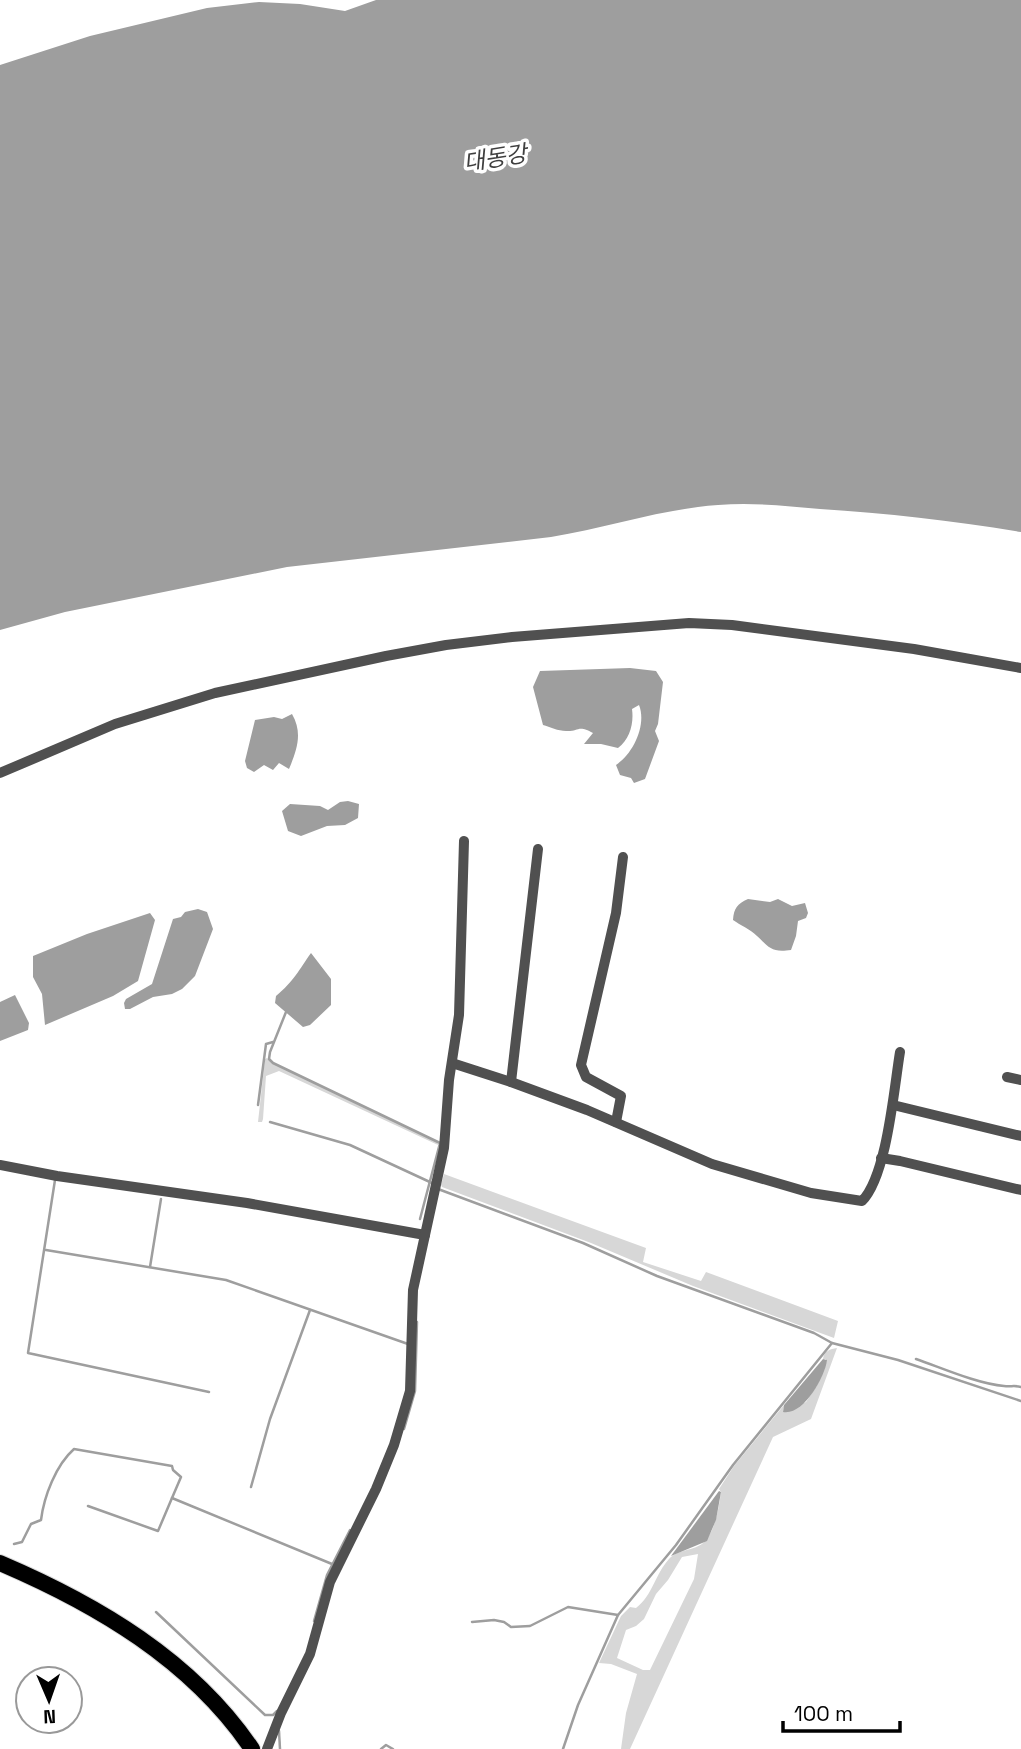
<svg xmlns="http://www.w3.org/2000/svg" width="1021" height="1749" font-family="'Space Grotesk','Noto Sans KR',sans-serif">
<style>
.green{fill:#d7d7d7;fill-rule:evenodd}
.water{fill:#9e9e9e}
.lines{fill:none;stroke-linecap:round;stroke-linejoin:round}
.stream{stroke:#9e9e9e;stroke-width:2.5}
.primary-casing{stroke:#dbdbdb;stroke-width:18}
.street{stroke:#505050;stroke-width:10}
.primary{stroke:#000;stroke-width:16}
.labels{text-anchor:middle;stroke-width:7;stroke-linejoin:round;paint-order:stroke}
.water-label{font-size:23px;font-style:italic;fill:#3f3f3f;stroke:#fff}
</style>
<rect width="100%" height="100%" fill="#fff"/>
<g class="green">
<path d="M267 1058 272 1063 437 1141 438 1145 279 1071 266 1076 263 1119 262 1122H258L265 1059Z"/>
<path d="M444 1174 646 1248 643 1262 701 1281 706 1272 838 1321 834 1338 693 1286 591 1243 442 1187 441 1185Z"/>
<path d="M837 1348 811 1419 773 1437 630 1749H621L626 1713 637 1674 611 1664 599 1663 621 1616 630 1607 636 1608C653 1595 655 1574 669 1559 678 1549 694 1551 703 1543 715 1533 719 1507 721 1492L719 1489 734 1466 784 1405 783 1412 806 1402 818 1384 826 1359H823C824 1351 830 1349 837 1348ZM698 1554 694 1579 650 1670H643L617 1658 626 1630 636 1626 644 1619 656 1594 668 1580 682 1557Z"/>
</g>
<g class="water">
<path d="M376 0H1021V532C954 521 887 513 820 509 786 506 752 502 718 505 661 509 607 528 551 537L287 567 65 612 0 630V65L90 36 207 8 259 2 300 4 345 11Z"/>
<path d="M630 668 656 671 663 682 658 724 655 731 659 741 645 779 634 783 631 778 620 775 616 765C633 754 647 725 639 705L632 709C634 723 630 739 618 748L601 744H584L593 733C578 724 578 732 566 731 558 731 550 727 543 725L533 687 540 671Z"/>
<path d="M292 714C303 733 297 750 289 769L279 763 273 770 264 765 254 772 247 768 245 761 255 720 274 717 282 719Z"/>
<path d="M348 801 359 804 358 818 345 825 327 826 301 836 288 831 282 811 290 804 320 806 328 810 340 802Z"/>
<path d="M748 899 770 902 778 899 792 906 805 903 808 913 806 918 798 921 796 936 791 950C771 953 769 947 757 936 750 929 740 925 733 920 734 908 737 904 748 899Z"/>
<path d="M198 909 207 912 213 929 195 976 182 989 172 994 153 997 130 1009H125L124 1003 126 999 152 984 173 919 181 917 185 912Z"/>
<path d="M150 913 155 920 138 981 113 996 45 1025 42 994 33 977V956L87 934Z"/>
<path d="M311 953 331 979V1005L310 1025 303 1027 275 1003 276 996C294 981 299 970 311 953Z"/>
<path d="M15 995 29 1023 28 1030 0 1041V1002Z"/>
<path d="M823 1359 827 1360C825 1377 803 1416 783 1412L784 1405Z"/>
<path d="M719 1491 721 1492 716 1520 707 1541 671 1556Z"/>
</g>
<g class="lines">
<g class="stream">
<path d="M286 1012 270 1052 269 1059 273 1063 440 1143"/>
<path d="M258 1105 266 1044 273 1042"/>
<path d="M270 1122 350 1145 432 1183"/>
<path d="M55 1180 28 1353 209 1392"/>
<path d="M438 1189 583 1243 657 1276 814 1333 832 1343"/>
<path d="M420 1219 440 1143"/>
<path d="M46 1250 226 1280 408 1344"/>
<path d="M150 1267 161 1199"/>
<path d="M916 1359C942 1368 978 1384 1004 1386 1011 1387 1014 1385 1021 1387"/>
<path d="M404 1429 415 1391 417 1322"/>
<path d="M251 1487 270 1419 310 1310"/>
<path d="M88 1506 158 1531 172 1498 332 1564"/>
<path d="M14 1544 22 1542 31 1524 41 1520C44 1496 56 1465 74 1449L172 1466 173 1470 181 1477 172 1498"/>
<path d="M156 1612 265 1715H273L277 1711"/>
<path d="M314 1621 327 1575 350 1530"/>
<path d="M472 1622 494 1620 504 1622 511 1627 530 1626 568 1607 618 1615"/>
<path d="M279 1731 280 1749"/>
<path d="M381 1749 386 1745 393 1749"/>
<path d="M563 1749 578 1705 618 1615 676 1545 733 1465 832 1343 898 1360 1021 1401"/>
</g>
<g class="primary-casing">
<path id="primary" d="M0 1563C96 1604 192 1660 252 1749"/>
</g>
<g class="street">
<path d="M0 773 115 724 215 693 386 656 446 645 512 637 689 623 732 625 914 649 1021 668"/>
<path d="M452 1063 511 1082 587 1110 712 1164 811 1193 862 1201C887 1176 894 1088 900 1052"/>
<path d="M1007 1077 1021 1080"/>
<path d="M511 1082 538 849"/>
<path d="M893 1105 1021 1136"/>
<path d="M616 1122 621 1096 586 1077 581 1065 616 913 623 857"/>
<path d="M881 1158 900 1161 1021 1190"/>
<path d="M0 1165 57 1176 247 1203 425 1235"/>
<path d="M267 1749 281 1713 310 1654 330 1582 376 1489 394 1445 410 1391 413 1290 444 1148 449 1080 459 1015 464 841"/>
</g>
<use href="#primary" class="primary"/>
</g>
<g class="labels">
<g class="water-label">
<text transform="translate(495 158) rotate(-9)" y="8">대동강</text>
</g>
</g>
<g transform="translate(49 1700) rotate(178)"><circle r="33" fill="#ffffff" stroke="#999999" stroke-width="2"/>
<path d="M0-5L12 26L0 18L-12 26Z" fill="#000000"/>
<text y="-10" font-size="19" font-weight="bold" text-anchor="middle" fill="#000000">N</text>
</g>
<path d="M783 1721v10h117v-10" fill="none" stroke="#000000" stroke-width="3.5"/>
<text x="794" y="1721" font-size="21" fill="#000000" stroke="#ffffff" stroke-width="5" paint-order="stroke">100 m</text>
</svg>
